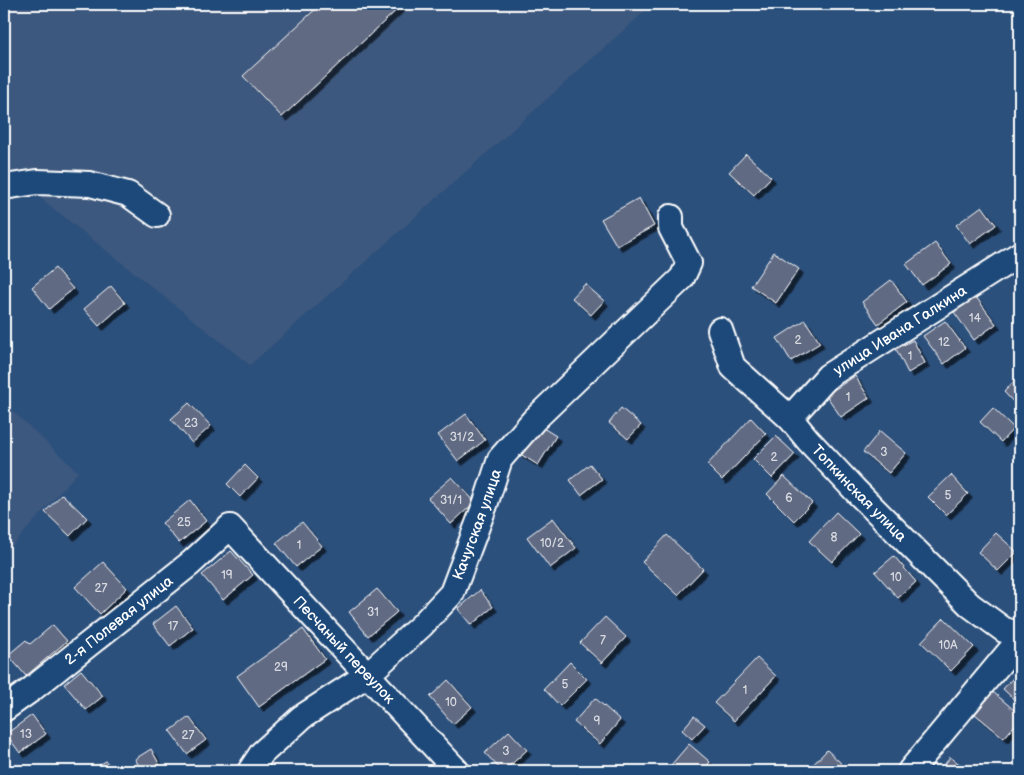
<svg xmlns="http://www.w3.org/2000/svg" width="1024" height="775" font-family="'Balsamiq Sans',sans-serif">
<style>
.built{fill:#3c587e}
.building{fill:#616a83;stroke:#fff;filter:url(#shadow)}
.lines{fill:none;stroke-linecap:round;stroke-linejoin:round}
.minor-casing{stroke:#fff;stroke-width:28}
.minor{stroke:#1f4a7a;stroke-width:24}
.labels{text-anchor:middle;stroke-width:4;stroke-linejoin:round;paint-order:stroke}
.number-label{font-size:12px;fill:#d8dae0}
.street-label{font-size:15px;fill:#fff;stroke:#1f4a7a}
</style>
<defs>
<filter id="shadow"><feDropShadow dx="4.5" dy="4.5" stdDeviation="0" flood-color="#0009"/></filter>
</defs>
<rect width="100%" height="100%" fill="#2c507c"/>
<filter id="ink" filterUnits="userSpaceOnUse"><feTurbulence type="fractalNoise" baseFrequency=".02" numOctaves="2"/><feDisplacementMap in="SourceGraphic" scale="10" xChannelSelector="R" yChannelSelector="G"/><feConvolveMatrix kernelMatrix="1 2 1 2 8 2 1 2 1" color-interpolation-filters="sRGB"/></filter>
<g filter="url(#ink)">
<g class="built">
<path d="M4 4H653L250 365 4 169Z"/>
<path d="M4 403 78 472 4 555Z"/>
</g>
<g class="building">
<path d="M321 4H403L282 117 243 76Z"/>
<path d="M746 154 771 177 754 195 729 172Z"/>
<path d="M639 198 654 226 617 246 601 219Z"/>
<path d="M982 206 996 225 970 244 956 225Z"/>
<path d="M935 243 951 264 922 285 906 264Z"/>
<path d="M774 252 799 269 776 303 751 286Z"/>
<path d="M55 268 73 289 49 309 32 287Z"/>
<path d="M891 280 907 302 878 324 862 302Z"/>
<path d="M585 284 604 301 591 315 572 298Z"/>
<path d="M111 286 125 303 99 326 84 309Z"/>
<path d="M976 297 996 324 974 340 954 312Z"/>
<path d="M805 320 820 343 791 361 777 338Z"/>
<path d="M945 321 965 348 944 364 923 336Z"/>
<path d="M913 340 925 363 908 373 896 349Z"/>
<path d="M1020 375V409L1004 392Z"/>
<path d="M855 376 869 398 841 417 826 395Z"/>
<path d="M189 403 211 426 192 443 171 419Z"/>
<path d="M621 408 641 425 628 439 609 423Z"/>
<path d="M993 408 1014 428 1001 442 980 422Z"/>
<path d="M466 414 485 440 458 461 438 435Z"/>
<path d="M751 418 766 434 722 480 707 465Z"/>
<path d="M535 423 556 436 538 465 517 452Z"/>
<path d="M880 431 906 453 889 473 863 452Z"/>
<path d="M776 436 795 454 772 478 753 459Z"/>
<path d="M590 464 602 479 581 495 570 480Z"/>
<path d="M245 465 258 478 240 497 227 484Z"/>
<path d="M951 475 968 494 946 515 928 497Z"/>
<path d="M784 476 812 503 794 521 767 494Z"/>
<path d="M452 477 475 502 451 524 428 498Z"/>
<path d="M62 494 87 518 70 536 45 512Z"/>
<path d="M190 500 206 521 179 543 162 523Z"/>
<path d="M836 512 859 534 832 562 809 541Z"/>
<path d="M553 518 576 548 550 568 527 537Z"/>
<path d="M302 522 322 546 296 567 276 543Z"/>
<path d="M996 533 1017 552 998 571 978 552Z"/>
<path d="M667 535 703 569 678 595 642 562Z"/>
<path d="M231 551 253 575 223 600 202 575Z"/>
<path d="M894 556 916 582 898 598 875 572Z"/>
<path d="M103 562 127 588 100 614 75 587Z"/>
<path d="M377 589 397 612 368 636 349 612Z"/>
<path d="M480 590 493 607 471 625 458 609Z"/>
<path d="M176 606 193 628 170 646 153 624Z"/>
<path d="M605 617 626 637 602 663 580 643Z"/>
<path d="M944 618 974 647 951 671 921 642Z"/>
<path d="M53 625 67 641 26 676 8 655 26 640 30 644Z"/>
<path d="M303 629 325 659 259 707 237 676Z"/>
<path d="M757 658 776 676 734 721 714 703Z"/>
<path d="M570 662 587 679 560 706 544 689Z"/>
<path d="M81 670 103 696 86 710 64 684Z"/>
<path d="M1020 670V705L1003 689Z"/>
<path d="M448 680 472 707 453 724 430 697Z"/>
<path d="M993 692 1020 715V719L1004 738 975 714Z"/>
<path d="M595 698 620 720 600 744 574 722Z"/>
<path d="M32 715 46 734 20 753 6 734Z"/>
<path d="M694 716 705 725 692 739 682 730Z"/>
<path d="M189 717 206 740 187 754 170 731Z"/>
<path d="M509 731 527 750 504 771H502L485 753Z"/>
<path d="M689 744 710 762 703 771H666Z"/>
<path d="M151 749 162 769 158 771H142L135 759Z"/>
<path d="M827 750 842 764 835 771H810L808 770Z"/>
<path d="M950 757 969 771H940Z"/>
<path d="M106 761 112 771H89Z"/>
</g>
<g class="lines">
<g class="minor-casing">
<g id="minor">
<path d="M4 187 37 182 90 184 128 194 157 215"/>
<path id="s1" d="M720 330 733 367 790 418 808 440 855 490 970 605 1004 630 1020 634"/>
<path id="s2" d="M790 418 828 376 1020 254"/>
<path id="s3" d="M4 709 32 689 191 563 230 527 457 771"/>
<path id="s4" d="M250 771 262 753 302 717 367 675 422 625 452 593 485 505 500 459 534 420 682 278 689 263 671 228V217"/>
<path d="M910 771 1020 639"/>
</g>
</g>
<use href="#minor" class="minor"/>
</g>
</g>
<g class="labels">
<g class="number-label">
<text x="975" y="322">14</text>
<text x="798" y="344">2</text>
<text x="944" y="346">12</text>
<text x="910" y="360">1</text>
<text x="848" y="401">1</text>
<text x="191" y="427">23</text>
<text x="462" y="441">31/2</text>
<text x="884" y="456">3</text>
<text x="774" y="461">2</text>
<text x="948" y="499">5</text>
<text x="789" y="502">6</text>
<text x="451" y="504">31/1</text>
<text x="184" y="526">25</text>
<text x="834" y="541">8</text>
<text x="552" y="547">10/2</text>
<text x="299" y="549">1</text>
<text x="227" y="579">19</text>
<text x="896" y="581">10</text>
<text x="101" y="592">27</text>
<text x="373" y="616">31</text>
<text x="173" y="630">17</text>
<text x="603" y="644">7</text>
<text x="948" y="649">10А</text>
<text x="281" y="671">29</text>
<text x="565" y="688">5</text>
<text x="745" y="694">1</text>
<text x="451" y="706">10</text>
<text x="597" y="725">9</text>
<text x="26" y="738">13</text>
<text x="188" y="739">27</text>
<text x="506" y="755">3</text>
</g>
<g class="street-label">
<text dy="5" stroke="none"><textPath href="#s2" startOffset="142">улица Ивана Галкина</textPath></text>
<text dy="5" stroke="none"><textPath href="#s1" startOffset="218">Топкинская улица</textPath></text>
<text dy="5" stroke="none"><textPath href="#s4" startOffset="344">Качугская улица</textPath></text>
<text dy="5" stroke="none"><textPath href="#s3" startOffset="145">2-я Полевая улица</textPath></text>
<text dy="5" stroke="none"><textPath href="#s3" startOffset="458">Песчаный переулок</textPath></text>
</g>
</g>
<rect width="1024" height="775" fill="none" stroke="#1f4a7a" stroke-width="20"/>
<rect x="10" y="10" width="1004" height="755" fill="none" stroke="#fff" stroke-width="2" filter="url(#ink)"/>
</svg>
